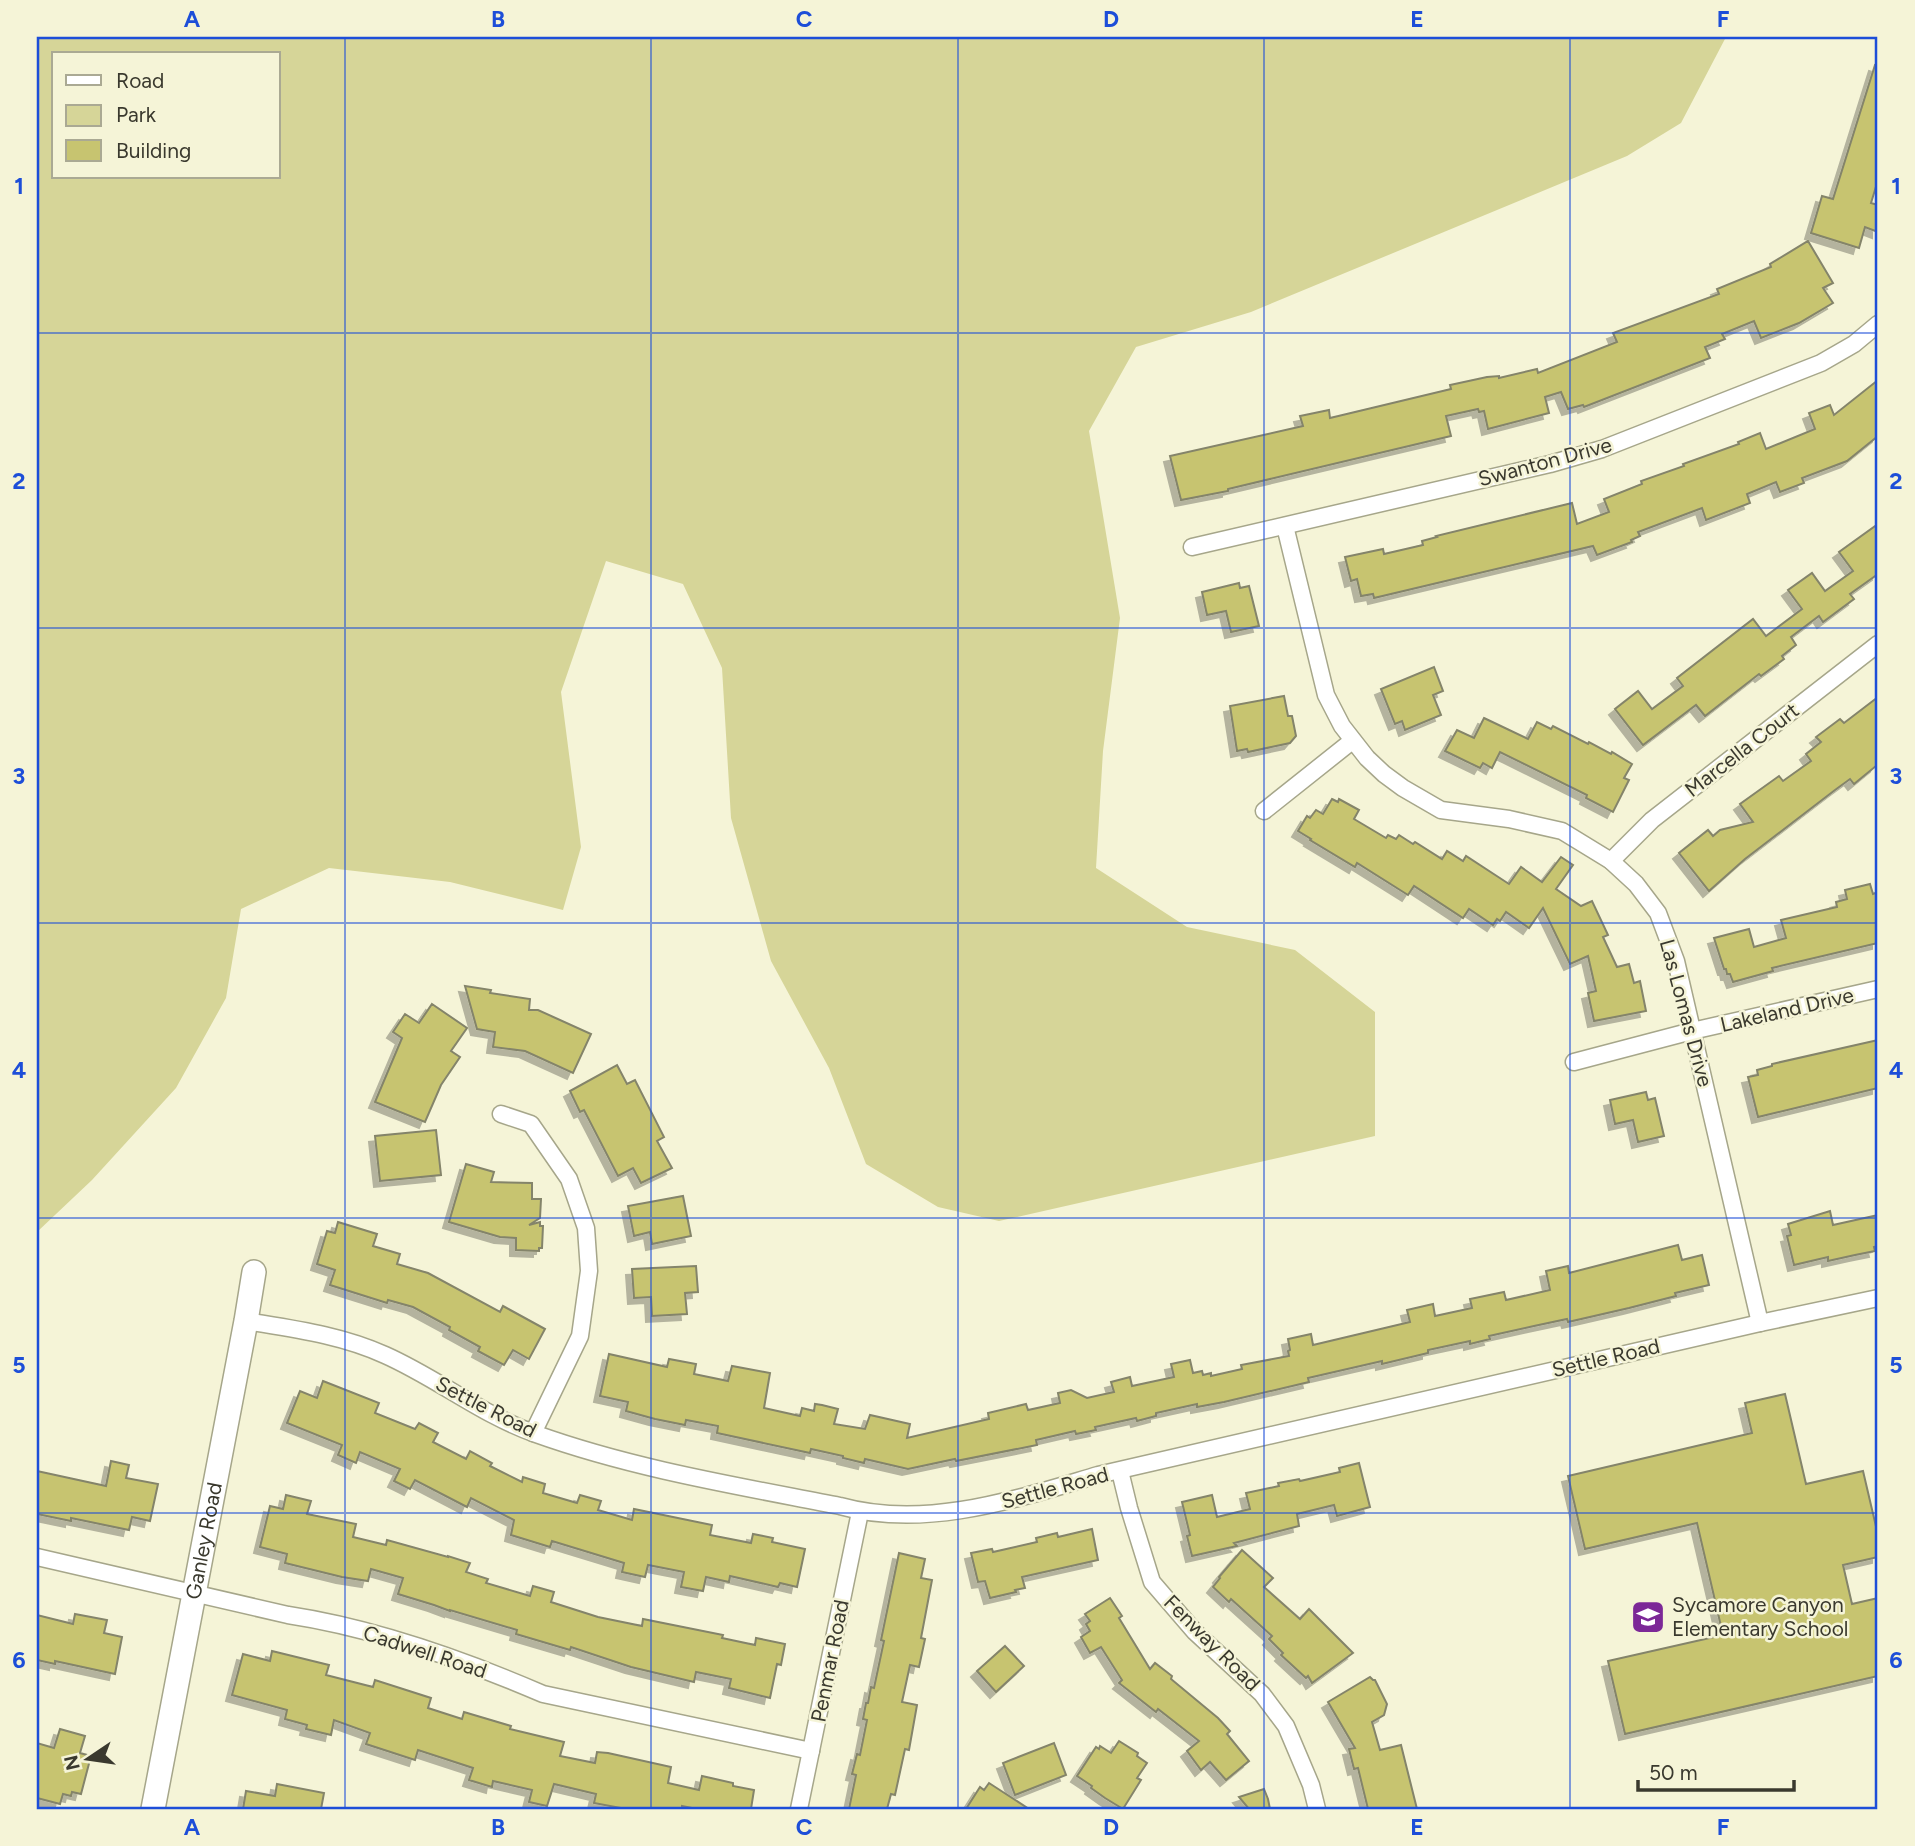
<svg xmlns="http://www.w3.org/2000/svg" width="1915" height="1846" font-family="Figtree,sans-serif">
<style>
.green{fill:#d6d598;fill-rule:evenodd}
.building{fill:#c7c470;stroke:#84846a;stroke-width:2;filter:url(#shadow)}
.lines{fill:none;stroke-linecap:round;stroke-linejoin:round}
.street-casing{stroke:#a6a68a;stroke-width:19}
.secondary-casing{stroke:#a6a68a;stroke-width:26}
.street{stroke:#fff;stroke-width:16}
.secondary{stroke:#fff;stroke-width:23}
.grid{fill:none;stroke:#1d4ed8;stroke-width:2;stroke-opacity:0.55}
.labels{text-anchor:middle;stroke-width:5;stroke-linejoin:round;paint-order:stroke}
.street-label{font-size:21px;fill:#3a392e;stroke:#f5f4d7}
.poi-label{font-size:21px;fill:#3a392e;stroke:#f5f4d7;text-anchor:start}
.neatline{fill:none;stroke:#1d4ed8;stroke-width:2.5}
.grid-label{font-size:23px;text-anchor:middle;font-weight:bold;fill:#1d4ed8}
</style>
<defs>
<filter id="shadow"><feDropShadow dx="-6" dy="6" stdDeviation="0" flood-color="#0004"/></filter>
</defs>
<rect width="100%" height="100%" fill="#f5f4d7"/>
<path class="green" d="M37 37H1726L1681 123 1627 156 1251 312 1136 347 1089 431 1120 618 1103 751 1096 868 1187 927 1295 950 1375 1012V1136L999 1221 938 1207 866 1164 829 1068 771 961 731 818 722 668 683 584 606 561 561 692 581 847 563 910 450 882 329 868 241 909 226 998 176 1088 92 1180 37 1232ZM54 54H278V177H54Z"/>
<g class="building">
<path d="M1875 65 1878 66V180L1871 203 1878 205V232L1865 227 1859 248 1811 233 1822 196 1833 199Z"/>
<path d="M1808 241 1833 283 1823 288 1833 303 1799 323 1761 338 1754 321 1722 334 1725 339 1705 347 1710 358 1584 407 1583 405 1568 409 1561 392 1545 397 1549 413 1488 429 1484 411 1479 412 1478 409 1446 416 1451 436 1228 489V491L1181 500 1170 456 1303 426 1300 416 1329 410 1330 418 1451 389 1450 385 1487 377 1499 376V378L1537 369 1538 373 1617 342 1613 333 1719 294 1717 289 1771 267 1770 264Z"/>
<path d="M1878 380V436L1847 461 1802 478 1804 483 1780 492 1776 482 1747 494 1750 503 1706 520 1702 508 1638 532 1640 536 1631 540 1632 542 1597 555 1593 546 1374 598 1373 594 1361 596 1357 579 1351 581 1345 557 1383 549 1384 554 1423 545 1422 541 1437 537 1436 536 1572 503 1577 524 1609 512 1604 499 1642 484 1641 481 1684 466 1683 464 1739 444 1738 442 1760 433 1766 449 1815 429 1809 413 1830 405 1834 415Z"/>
<path d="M1878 524V574L1850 594 1854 599 1823 622 1819 616 1791 637 1796 645 1782 656 1784 659 1761 676 1759 674 1705 716 1696 705 1643 745 1615 709 1638 691 1652 709 1683 686 1677 678 1753 619 1766 636 1802 609 1788 590 1812 573 1825 591 1853 571 1839 552Z"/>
<path d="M1239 583 1240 588 1249 586 1259 626 1231 632 1226 611 1207 615 1202 592Z"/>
<path d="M1434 667 1443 691 1433 695 1441 715 1405 730 1402 721 1395 724 1381 689Z"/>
<path d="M1284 696 1288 716H1292L1296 736 1290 743 1248 752 1247 749 1237 751 1230 706Z"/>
<path d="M1878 697V761L1876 766 1854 784 1850 779 1835 790 1745 859 1709 891 1679 853 1708 830 1713 836 1720 830 1753 822 1740 804 1779 776 1783 781 1811 761 1806 754 1821 742 1816 737 1840 719 1844 723Z"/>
<path d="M1484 718 1528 739 1537 722 1551 729 1553 726 1588 744 1589 742 1611 754 1612 752 1632 764 1624 778 1629 780 1613 812 1586 798 1587 795 1500 752 1492 768 1483 763 1480 768 1445 751 1457 730 1474 738Z"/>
<path d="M1332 799 1338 802 1339 799 1359 810 1354 819 1386 838 1388 835 1396 839 1399 835 1413 844 1415 842 1442 859 1447 851 1463 861 1466 856 1509 884 1521 867 1542 882 1561 857 1573 865 1556 889 1581 906 1592 901 1608 935 1603 937 1617 967 1629 964 1634 983 1640 981 1646 1011 1594 1021 1588 993 1596 991 1588 956 1570 964 1543 908 1529 928 1506 912 1500 921 1497 919 1493 925 1469 909 1463 918 1414 886 1408 895 1357 863 1355 867 1310 840 1311 839 1298 831 1307 816 1310 818 1316 810 1323 814Z"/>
<path d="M1870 884 1873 894 1878 892V943L1772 968 1773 971 1733 982 1730 974H1727L1726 969H1724L1714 938 1749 929 1754 947 1786 938 1781 920 1837 907 1836 902 1847 899 1845 890Z"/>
<path d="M465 986 491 990 490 993 530 999 529 1010H538L591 1034 573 1073 525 1051 493 1047 495 1032 477 1029Z"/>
<path d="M432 1004 467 1028 451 1051 460 1057 441 1085 425 1122 375 1102 402 1038 393 1032 405 1014 419 1023Z"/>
<path d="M1878 1040V1088L1758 1117 1748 1077 1758 1075 1757 1070 1772 1066V1064Z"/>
<path d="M617 1065 627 1084 635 1080 664 1137 657 1141 672 1168 641 1183 633 1168 618 1176 584 1110 580 1112 570 1091Z"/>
<path d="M1646 1092 1648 1100 1655 1098 1664 1136 1638 1142 1633 1120 1615 1124 1610 1100Z"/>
<path d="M436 1130 441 1175 380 1181 375 1136Z"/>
<path d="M466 1164 494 1172 491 1182 532 1183V1199H541L540 1218 529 1225 540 1222V1226H543L542 1248H539V1251L516 1250V1238L500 1237 449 1222Z"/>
<path d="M683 1196 691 1236 652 1244 650 1232 634 1236 628 1206Z"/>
<path d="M1830 1211 1833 1225 1878 1215V1246L1874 1247 1875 1251 1855 1255 1828 1261V1257L1794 1265 1787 1236 1791 1235 1788 1224Z"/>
<path d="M338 1222 377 1234 373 1246 400 1254 397 1264 428 1273 500 1312 503 1306 545 1329 529 1359 513 1350 504 1365 478 1351 480 1347 449 1330 450 1327 413 1307 388 1300 387 1303 330 1285 335 1270 317 1264 327 1231 335 1233Z"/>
<path d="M1678 1245 1682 1260 1702 1255 1709 1285 1675 1293 1676 1296 1629 1308 1568 1322 1567 1319 1534 1326 1489 1336 1490 1339 1470 1344V1341L1428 1350V1353L1382 1364V1361L1308 1378 1309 1382 1224 1402 1197 1407V1404L1156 1413V1416L1137 1421 1136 1418 1095 1427 1096 1430 1076 1434 1075 1431 1036 1440 1037 1445 956 1461 955 1459 908 1469 865 1459 864 1463 843 1458V1456L811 1449 810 1453 717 1433 718 1426 686 1420 685 1425 655 1419 626 1411 628 1402 600 1396 609 1354 667 1367 669 1359 696 1364 694 1374 728 1381 732 1366 770 1373 764 1408 800 1416 802 1408 814 1411 815 1404 822 1405 838 1409 834 1424 865 1429 870 1415 910 1424 907 1438 989 1419 988 1413 1026 1404 1028 1410 1060 1403 1058 1393 1071 1390 1087 1398 1114 1392 1111 1382 1130 1377 1132 1386 1174 1377 1171 1364 1190 1360 1193 1373 1202 1371 1203 1375 1211 1373V1376L1242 1369 1241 1365 1289 1356 1288 1351 1290 1350 1288 1339 1311 1334 1313 1345 1410 1322 1407 1310 1433 1304 1435 1316 1472 1308 1470 1299 1504 1292 1506 1300 1550 1290 1546 1271 1568 1266 1569 1273Z"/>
<path d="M696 1266 698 1292 685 1293 687 1314 652 1316 651 1297 634 1298 632 1269Z"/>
<path d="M323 1381 379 1403 375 1413 415 1429 419 1423 438 1433 433 1442 466 1459 470 1451 492 1463 490 1466 522 1482 523 1477 545 1484 543 1493 577 1503 580 1495 601 1501 598 1510 632 1520 634 1509 712 1525 710 1535 751 1543 753 1534 773 1538 772 1542 805 1549 797 1587 780 1583 778 1587 730 1576 729 1582 706 1577 703 1591 681 1587 684 1572 648 1565 645 1577 622 1572 624 1563 552 1541 550 1547 511 1535 514 1520 471 1498 467 1507 415 1480 410 1489 394 1481 400 1469 360 1452 356 1463 338 1455 342 1445 287 1423 300 1391 317 1398Z"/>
<path d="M1785 1394 1806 1484 1863 1471 1878 1535V1557L1843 1565 1852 1604 1878 1598V1676L1625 1734 1608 1661 1723 1635 1697 1523 1585 1549 1568 1476 1752 1433 1745 1403Z"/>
<path d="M111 1461 129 1465 126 1478 158 1484 150 1521 132 1517 129 1530 71 1518V1521L37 1514V1471L106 1486Z"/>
<path d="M1359 1463 1370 1507 1337 1516 1334 1505 1297 1514 1299 1526 1234 1543 1237 1546 1192 1556 1187 1536 1190 1535 1182 1502 1212 1495 1217 1517 1250 1509 1246 1493 1279 1486 1278 1483 1299 1479 1300 1481 1340 1472 1339 1468Z"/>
<path d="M286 1495 311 1501 307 1514 356 1524 353 1537 386 1545 387 1540 448 1557V1556L470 1563 466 1572 488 1579 486 1583 530 1596 533 1586 554 1592 551 1602 598 1617 642 1626 643 1619 723 1635 722 1638 755 1645 756 1638 785 1644 781 1665 777 1664 770 1698 729 1688 731 1679 696 1672 694 1682 631 1667 571 1647 570 1650 516 1634 517 1630 450 1610V1611L434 1605 398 1594 403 1578 371 1569 368 1581 342 1577 285 1563 287 1554 260 1547 270 1506 283 1509Z"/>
<path d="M1092 1529 1098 1560 1022 1577 1025 1588 1015 1590 1016 1592 990 1598 985 1581 978 1582 971 1553 992 1549 993 1552 1037 1542 1036 1538 1057 1533 1058 1537Z"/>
<path d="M1242 1550 1273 1578 1264 1587 1300 1619 1309 1609 1353 1653 1312 1683 1308 1676 1306 1678 1281 1655 1283 1653 1269 1639 1272 1636 1231 1599 1229 1602 1213 1587 1220 1578 1219 1577Z"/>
<path d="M899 1553 925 1559 921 1578 932 1580 921 1638 925 1639 919 1667 910 1665 902 1702 917 1705 909 1750 905 1749 895 1795 891 1794 887 1809H849L856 1775 852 1774 857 1754 860 1755 867 1720 863 1719 866 1703H868L871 1687 874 1688 884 1641 881 1640Z"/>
<path d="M1110 1598 1122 1616 1119 1618 1150 1669 1155 1663 1172 1676 1171 1679 1218 1718 1230 1731 1227 1734 1249 1761 1226 1780 1210 1762 1201 1770 1187 1751 1199 1741 1158 1709 1156 1712 1119 1683 1122 1680 1101 1647 1090 1653 1081 1637 1090 1631 1086 1624 1090 1621 1085 1614Z"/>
<path d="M75 1614 107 1620 104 1633 122 1637 115 1674 55 1661V1664L37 1660V1615L73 1624Z"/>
<path d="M1005 1646 1024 1666 996 1692 977 1671Z"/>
<path d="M272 1651 329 1665 326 1675 373 1687 375 1680 431 1698 428 1708 462 1719 464 1712 511 1726 510 1729 564 1742 560 1756 595 1763 597 1752 608 1753 671 1767 668 1783 699 1790 702 1776 733 1783V1786L754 1790 751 1809H697L682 1806V1809H626L594 1803 596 1794 554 1784 547 1806 529 1802 532 1790 493 1781 492 1787 469 1780 473 1768 418 1750 415 1760 366 1744 370 1733 334 1720 331 1735 306 1729 307 1725 285 1719 287 1710 232 1695 243 1654 270 1661Z"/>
<path d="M1370 1677 1373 1680H1375L1387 1704 1384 1715 1372 1722 1380 1750 1401 1745 1417 1809H1368L1358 1768 1354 1769 1349 1749 1355 1748 1328 1702Z"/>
<path d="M60 1729 85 1736 80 1753 91 1756 81 1794 72 1792 71 1796 63 1794 60 1804 37 1798V1743L54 1748Z"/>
<path d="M1119 1741 1138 1753 1137 1756 1147 1763 1137 1778 1141 1780 1123 1809 1105 1798 1091 1788 1092 1786 1077 1776 1096 1747 1099 1749 1100 1746 1111 1753Z"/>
<path d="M1054 1743 1066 1775 1015 1795 1003 1763Z"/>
<path d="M989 1783 1029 1809H966L980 1787 984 1790Z"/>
<path d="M277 1784 324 1793 321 1809H243L246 1791 275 1796Z"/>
<path d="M1264 1789 1268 1799 1270 1809H1249L1239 1797Z"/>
</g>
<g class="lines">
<g class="street-casing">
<g id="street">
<path d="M1285 526 1326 695 1342 726 1367 758 1384 774 1403 788 1441 810 1509 819 1562 831 1611 861 1636 884 1658 913 1676 961 1760 1323"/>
<path d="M1192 547 1550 464 1602 449 1821 363 1854 344 1878 324"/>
<path d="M1264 811 1352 741"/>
<path d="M1611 861 1652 820 1878 644"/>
<path d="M1574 1062 1692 1031 1878 989"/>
<path d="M501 1114 531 1124 569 1179 586 1228 589 1271 580 1336 533 1433"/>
<path d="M246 1321C294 1329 341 1335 385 1355 437 1378 482 1415 536 1434 634 1469 738 1486 840 1506 926 1530 1016 1499 1098 1475L1760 1323 1878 1298"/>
<path d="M1120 1471 1129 1508 1152 1582 1195 1632 1262 1694 1286 1726 1311 1785 1317 1809"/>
<path d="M37 1557 288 1615C374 1628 464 1660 543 1694L811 1751"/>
<path d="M799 1809 860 1512"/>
</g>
</g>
<g class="secondary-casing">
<g id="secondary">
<path id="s1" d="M153 1809 246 1321 254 1272"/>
</g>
</g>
<use href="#street" class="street"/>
<use href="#secondary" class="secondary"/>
</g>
<path class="grid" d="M345 37V1809M651 37V1809M958 37V1809M1264 37V1809M1570 37V1809M37 333H1878M37 628H1878M37 923H1878M37 1218H1878M37 1513H1878"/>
<defs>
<g id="school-square" transform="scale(1.75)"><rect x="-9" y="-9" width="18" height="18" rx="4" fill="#7c2897" stroke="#f5f4d7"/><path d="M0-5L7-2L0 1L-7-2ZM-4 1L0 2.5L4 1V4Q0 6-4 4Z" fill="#fff"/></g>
</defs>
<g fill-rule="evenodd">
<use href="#school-square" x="1648" y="1617"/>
</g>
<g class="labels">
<g class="street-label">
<text transform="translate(1545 462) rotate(-15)" y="7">Swanton Drive</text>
<text transform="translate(1742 750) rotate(-38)" y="7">Marcella Court</text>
<text transform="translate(1787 1010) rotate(-13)" y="7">Lakeland Drive</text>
<text transform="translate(1686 1013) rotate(75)" y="7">Las Lomas Drive</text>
<text transform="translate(1606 1358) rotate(-13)" y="7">Settle Road</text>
<text transform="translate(486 1407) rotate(27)" y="7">Settle Road</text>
<text transform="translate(1055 1488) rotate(-15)" y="7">Settle Road</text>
<text dy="7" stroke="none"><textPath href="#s1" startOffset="273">Ganley Road</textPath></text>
<text transform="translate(1212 1643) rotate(45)" y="7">Fenway Road</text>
<text transform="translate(425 1652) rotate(18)" y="7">Cadwell Road</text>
<text transform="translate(830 1661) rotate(-79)" y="7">Penmar Road</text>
</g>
<g class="poi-label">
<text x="1672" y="1612">Sycamore Canyon<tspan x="1672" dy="24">Elementary School</tspan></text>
</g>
</g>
<rect width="1915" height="1846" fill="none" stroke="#f5f4d7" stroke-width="77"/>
<rect x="52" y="52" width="228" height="126" fill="#f5f4d7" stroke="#aaa993" stroke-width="2"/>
<rect x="66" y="75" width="35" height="10" fill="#ffffff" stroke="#aaa993" stroke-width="2"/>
<text x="116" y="88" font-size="21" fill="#3a392e">Road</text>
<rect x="66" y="105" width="35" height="21" fill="#d6d598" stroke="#aaa993" stroke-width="2"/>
<text x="116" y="122" font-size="21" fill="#3a392e">Park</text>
<rect x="66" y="140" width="35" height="21" fill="#c7c470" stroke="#aaa993" stroke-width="2"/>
<text x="116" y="158" font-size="21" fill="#3a392e">Building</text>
<g transform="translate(88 1759) rotate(257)" stroke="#f5f4d7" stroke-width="5" paint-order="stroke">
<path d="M0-5L12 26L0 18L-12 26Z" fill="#3a392e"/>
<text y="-10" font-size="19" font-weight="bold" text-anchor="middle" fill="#3a392e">N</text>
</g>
<path d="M1638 1780v10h156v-10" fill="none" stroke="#3a392e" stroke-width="3.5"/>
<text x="1649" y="1780" font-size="21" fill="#3a392e" stroke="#f5f4d7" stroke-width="5" paint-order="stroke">50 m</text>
<rect x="38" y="38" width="1838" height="1770" class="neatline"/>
<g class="grid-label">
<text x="192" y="27">A</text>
<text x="498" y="27">B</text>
<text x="804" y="27">C</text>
<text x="1111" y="27">D</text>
<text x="1417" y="27">E</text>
<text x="1723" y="27">F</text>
<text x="19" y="194">1</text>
<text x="1896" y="194">1</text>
<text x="19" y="489">2</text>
<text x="1896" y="489">2</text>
<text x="19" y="784">3</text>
<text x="1896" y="784">3</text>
<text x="19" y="1078">4</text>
<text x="1896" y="1078">4</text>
<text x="19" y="1373">5</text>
<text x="1896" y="1373">5</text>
<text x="19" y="1668">6</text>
<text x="1896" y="1668">6</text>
<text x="192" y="1835">A</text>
<text x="498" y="1835">B</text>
<text x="804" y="1835">C</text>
<text x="1111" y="1835">D</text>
<text x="1417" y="1835">E</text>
<text x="1723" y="1835">F</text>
</g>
</svg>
